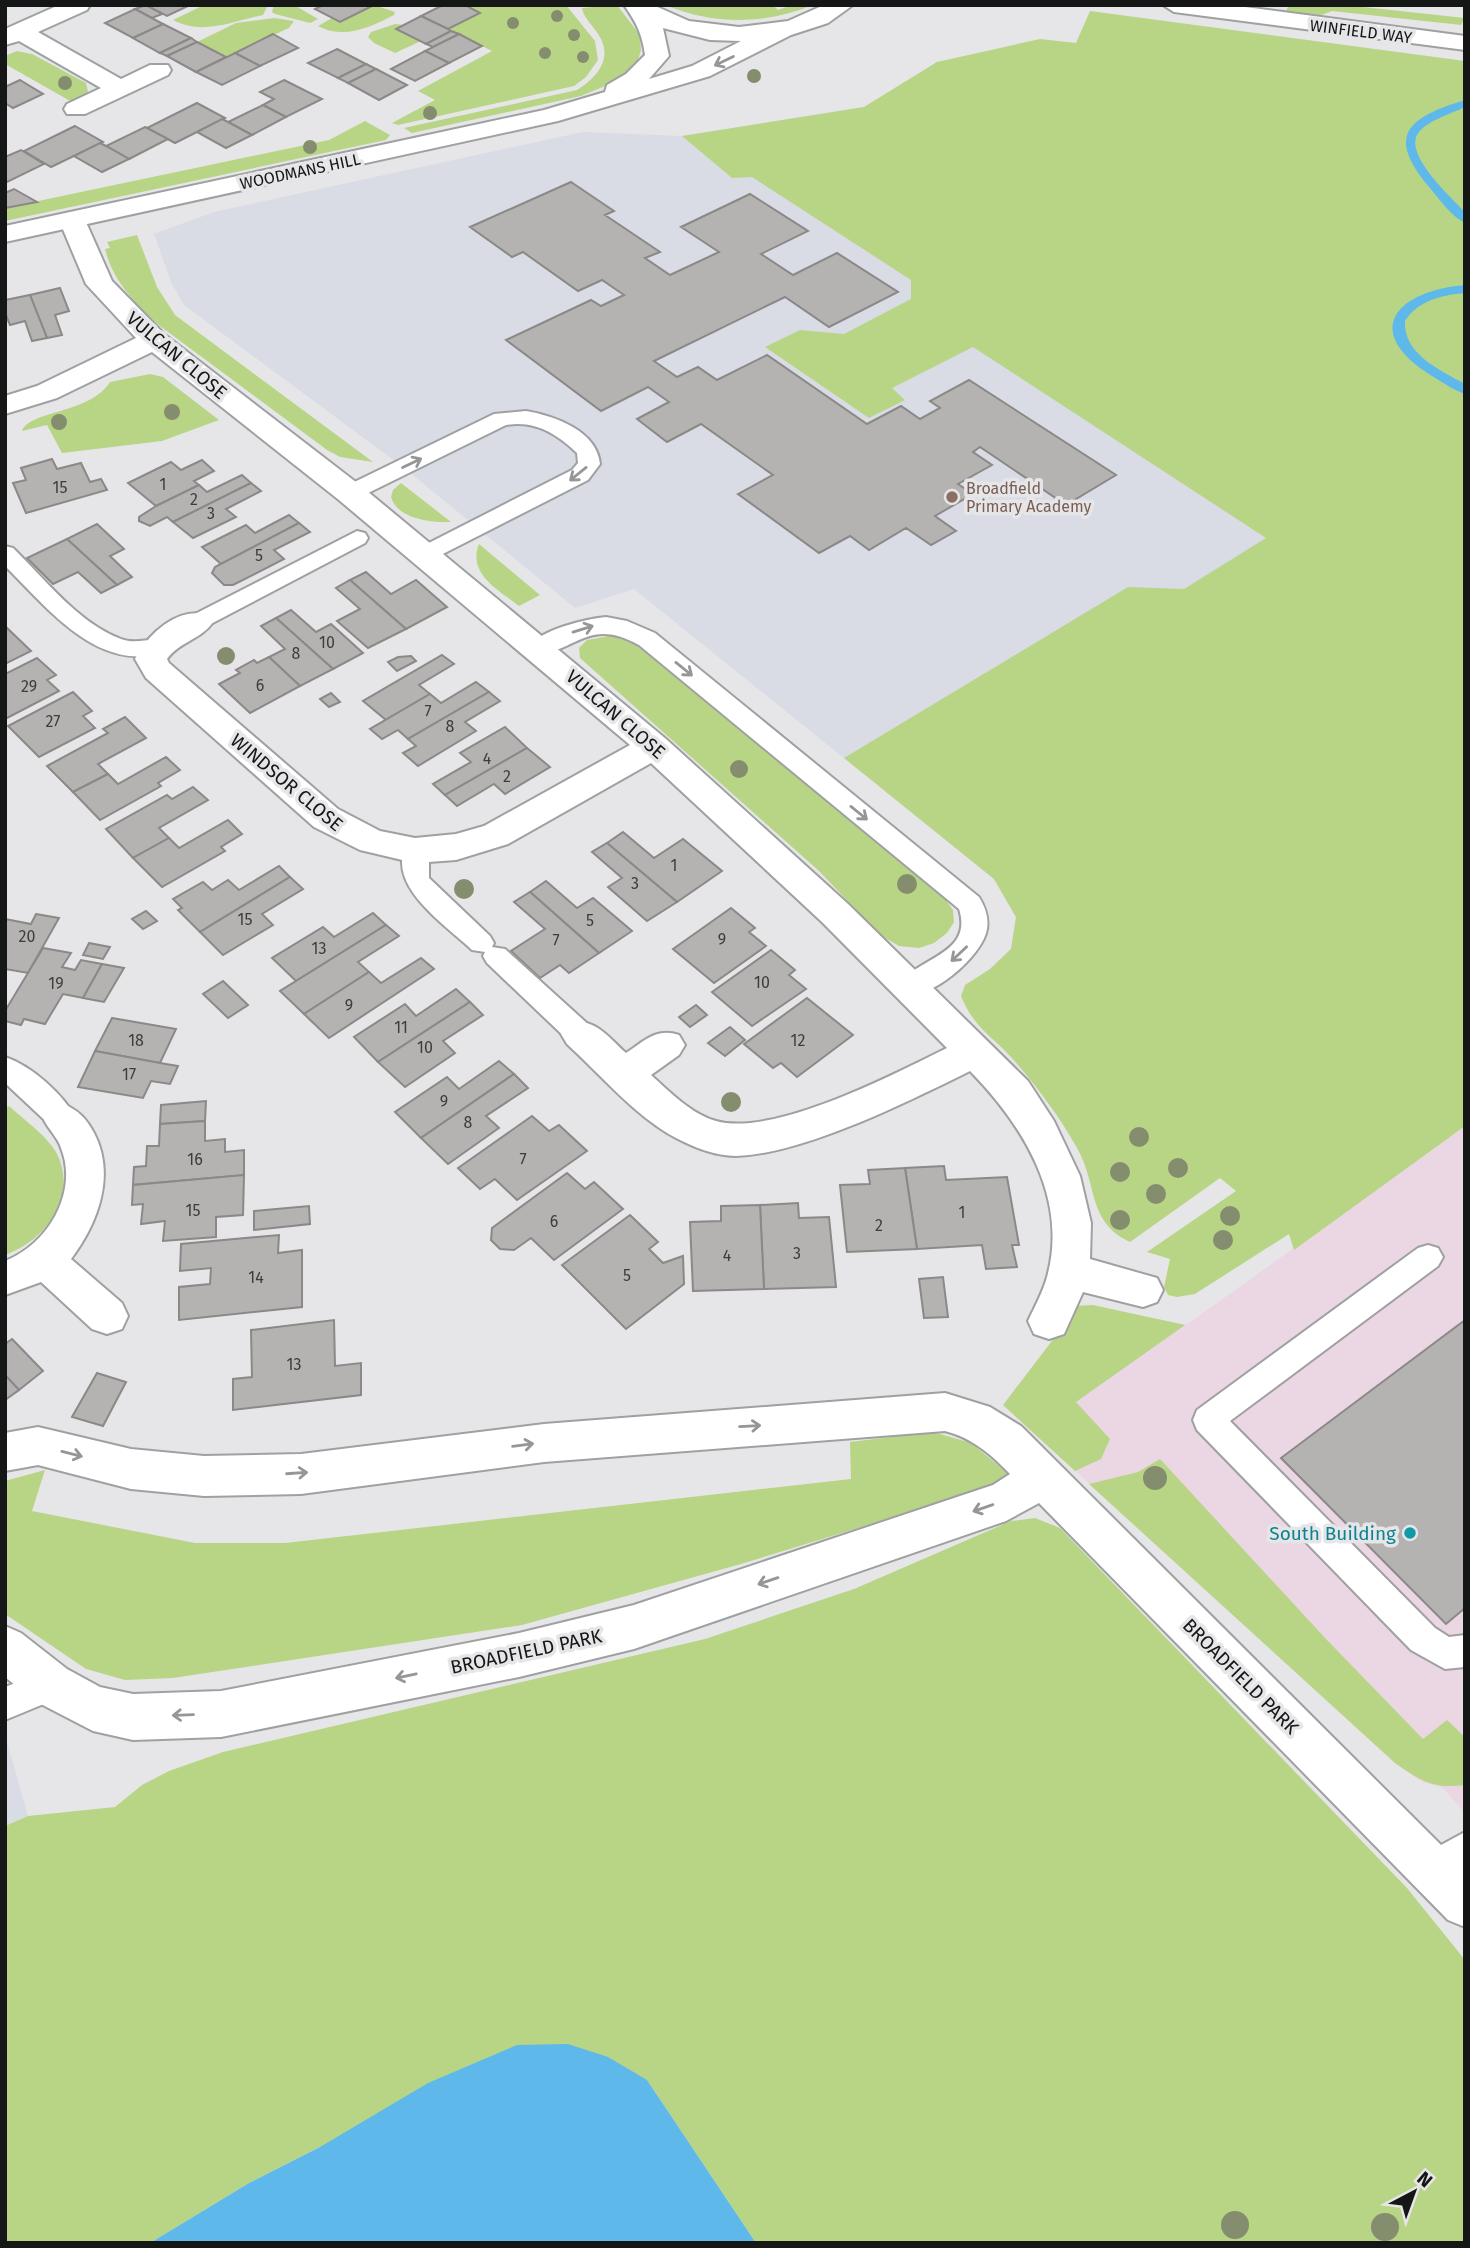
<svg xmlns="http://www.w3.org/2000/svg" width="1470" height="2248" font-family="'Fira Sans',sans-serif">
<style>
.commercial{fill:#ebd6e3}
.built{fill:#d9dbe5}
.green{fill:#b8d586}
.water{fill:#5eb9ea}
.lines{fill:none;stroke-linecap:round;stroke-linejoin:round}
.stream{fill:#5eb9ea;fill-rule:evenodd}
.building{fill:#b5b3b1;stroke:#8b8987;stroke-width:2}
.service-casing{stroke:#9fa0a2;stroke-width:4}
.minor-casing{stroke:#9fa0a2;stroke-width:4}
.tertiary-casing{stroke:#9fa0a2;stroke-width:4}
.service{fill:#fff;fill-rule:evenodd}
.minor{fill:#fff;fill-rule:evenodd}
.tertiary{fill:#fff;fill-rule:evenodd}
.tree{fill:#848d6d}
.oneway{stroke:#969696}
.education-dot{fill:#8d6e63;stroke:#e6e6e9;stroke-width:2.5}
.culture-dot{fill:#0f9aa8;stroke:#e6e6e9;stroke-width:2.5}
.labels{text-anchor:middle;stroke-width:7;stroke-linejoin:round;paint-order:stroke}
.far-street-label{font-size:16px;fill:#151616;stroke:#e6e6e9}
.number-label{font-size:16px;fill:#3d3d3d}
.far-education-label{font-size:16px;fill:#785e54;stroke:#e6e6e9;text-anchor:start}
.street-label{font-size:19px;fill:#151616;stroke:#e6e6e9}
.culture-label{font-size:19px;fill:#0d838f;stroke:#e6e6e9;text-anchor:end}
</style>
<rect width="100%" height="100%" fill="#e6e6e9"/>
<path class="commercial" d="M1465 1126V1813L1443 1788 1422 1782 1395 1763 1003 1405 1059 1349 1158 1319 1186 1325Z"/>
<g class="built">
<path d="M937 62 1465 708 990 969 1011 949 1016 918 994 879 634 589 575 608 403 467 184 305 172 284 154 234 214 212 583 132 682 136 864 107Z"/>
<path d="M5 1735 28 1816 5 1826Z"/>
</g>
<g class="green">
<path d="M204 5H268L263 15C232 21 203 36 173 20Z"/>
<path d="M274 5H294L318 19 310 23 275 14 272 12Z"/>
<path d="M374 5 395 12 394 15C371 27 344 40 318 26L332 18 340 22Z"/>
<path d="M465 5H566L595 41 598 60 586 77 574 86 398 125 392 123 435 100 418 91 492 51 448 29 480 13Z"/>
<path d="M617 5 640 35 641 50 636 67 622 79 581 96 412 133 404 128 577 90C599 76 615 56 596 31 591 24 583 16 582 8Z"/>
<path d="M665 5H773L778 10 792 5H813C764 25 714 25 665 5Z"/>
<path d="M1289 5H1345L1465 18 1461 25 1332 11C1316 18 1301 21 1286 11Z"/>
<path d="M1090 11 1465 61V1126L1294 1250 1289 1234 1195 1294 1177 1297 1168 1295 1164 1287 1170 1259 1147 1252 1236 1191 1220 1178 1130 1242C1087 1222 1098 1185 1077 1148 1061 1119 1040 1091 1018 1065 996 1038 975 1031 961 996L965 985 990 969 1011 949 1016 917 994 879 844 758 1128 587 1184 589 1266 538 973 347 892 388 905 400 869 418 765 347 800 330 844 334 911 299V280L752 177 732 178 682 136 864 107 937 62 1040 39 1076 43Z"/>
<path d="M274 18 294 21 289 28 226 57 197 42 236 23Z"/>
<path d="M395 24 404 25 397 29 421 41 395 53 374 43 368 37 371 32Z"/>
<path d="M17 51 32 54 86 83 88 92 72 102 5 64V56Z"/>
<path d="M365 121 390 135 386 140 5 221V208L329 140Z"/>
<path d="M137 235 157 287 175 315 373 462 340 457 327 450 160 326C136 304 113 282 105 249L110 248 107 242Z"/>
<path d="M150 374 163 377 219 420 162 441 62 453 47 425 22 431C30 410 90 414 110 382Z"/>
<path d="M401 483 451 522C432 523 397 519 391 497L393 490Z"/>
<path d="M479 544 540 595 519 606C499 590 467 574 479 544Z"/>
<path d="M615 635 631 641 649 655 945 899 953 910 954 922 947 933 934 943 919 948 899 946 880 935 819 871 580 658 579 648 587 640Z"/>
<path d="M9 1106C24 1120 45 1134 56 1152 79 1195 47 1240 5 1255V1109Z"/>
<path d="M1093 1305 1185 1325 1076 1402 1110 1439 1101 1459 1075 1471 1003 1405 1061 1329 1073 1306Z"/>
<path d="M933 1432 971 1443 1009 1474 995 1486 741 1564 522 1625 173 1678 125 1680 86 1669 5 1614V1481L45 1470 32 1511 195 1543H285L851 1479 850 1442Z"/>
<path d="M1160 1459 1326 1639 1423 1739 1447 1720 1465 1737V1785C1432 1789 1421 1781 1395 1763L1089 1484 1138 1472Z"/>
<path d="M1035 1518 1060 1528 1407 1888 1465 1960V2243H756L647 2080 320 2147 249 2183 150 2243H5V1826L28 1816 115 1807 142 1785 169 1771 223 1752 705 1639 854 1589 1011 1521Z"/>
</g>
<path class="water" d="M568 2044 608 2057 647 2080 756 2243H150L249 2183 320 2147 428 2083 517 2045Z"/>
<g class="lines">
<g class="stream">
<path d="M1465 100V107C1451 114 1425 121 1417 135 1406 157 1451 197 1465 212V223C1452 217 1439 199 1430 188 1386 136 1406 118 1465 100Z"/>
<path d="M1465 285V293C1442 295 1417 301 1405 321 1403 354 1440 370 1465 384V394C1453 390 1442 382 1432 376 1360 331 1396 291 1465 285Z"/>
</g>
</g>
<g class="building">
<path d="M146 5 162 14 152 18 135 9Z"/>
<path d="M146 5H190L167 16Z"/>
<path d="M323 5H374L340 22 315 9Z"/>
<path d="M443 5H465L480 13 448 29 421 16Z"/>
<path d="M135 9 163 24 133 38 105 23Z"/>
<path d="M421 16 448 29 451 31 426 44 396 29Z"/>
<path d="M163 24 191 38 160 53 133 38Z"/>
<path d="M451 31 459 34 433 47 426 44Z"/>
<path d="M273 34 298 48 260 66 235 53Z"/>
<path d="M459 34 482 46 449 63 425 51Z"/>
<path d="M191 38 197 42 167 56 160 53Z"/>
<path d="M197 42 226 57 196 72 167 56Z"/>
<path d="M337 49 366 64 338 78 308 63Z"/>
<path d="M425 51 449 63 415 81 391 69Z"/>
<path d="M235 53 260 66 222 85 196 72Z"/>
<path d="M366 64 376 69 348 83 338 78Z"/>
<path d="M376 69 407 85 379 100 348 83Z"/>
<path d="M20 80 43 94 13 108 5 103V87Z"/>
<path d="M284 80 322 99 286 117 263 105 274 99 260 92Z"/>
<path d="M197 103 225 118 175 143 147 128Z"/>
<path d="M263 105 286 117 252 135 228 122Z"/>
<path d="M222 119 228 122 252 135 226 148 197 132Z"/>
<path d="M75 126 103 142 51 167 24 151Z"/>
<path d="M145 127 168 139 129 159 106 146Z"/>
<path d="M100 143 106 146 129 159 102 172 74 156Z"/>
<path d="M21 150 44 164 5 183V157Z"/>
<path d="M571 182 614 211 605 215 660 252 645 258 670 275 719 252 681 227 750 194 808 231 761 254 793 275 837 253 898 292 829 327 785 297 654 361 677 377 698 367 717 380 767 355 867 424 901 406 920 419 940 408 930 401 969 380 1116 475 1066 505 980 447 973 452 992 465 958 484 973 494 935 516 956 531 931 545 906 528 869 550 850 536 819 553 738 494 773 475 701 424 667 442 637 419 669 402 648 387 601 411 506 340 591 300 601 306 624 295 602 280 578 291 523 252 512 257 470 227Z"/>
<path d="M14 189 37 202 5 208V193Z"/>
<path d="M60 288 69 311 55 315 62 335 47 338 30 295Z"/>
<path d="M30 295 47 338 32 341 25 321 10 325 5 313V300Z"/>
<path d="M52 459 57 469 81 463 90 482 101 479 107 490 26 513 13 483 26 480 21 468Z"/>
<path d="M202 460 214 471 194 481 199 485 156 506 128 483 171 462 181 470Z"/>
<path d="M242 475 251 483 173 522 167 517 150 526 139 521V517L156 506 199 485 207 492Z"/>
<path d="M251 483 261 491 226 509 236 517 193 538 173 522Z"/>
<path d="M289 515 299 523 221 564 202 547 246 525 255 533Z"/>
<path d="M299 523 310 532 274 550 284 559 233 585H224L212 573 215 567Z"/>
<path d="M97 524 124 549 110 556 132 577 117 585 67 539Z"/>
<path d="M67 539 117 585 101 593 78 572 53 584 27 558Z"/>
<path d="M366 572 391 594 416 580 447 607 406 629 350 580Z"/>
<path d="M350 580 406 629 368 648 337 621 360 609 336 588Z"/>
<path d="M291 610 316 632 331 624 363 653 333 669 276 618Z"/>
<path d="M276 618 333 669 300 686 269 657 285 649 261 626Z"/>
<path d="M5 626 31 651 5 664Z"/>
<path d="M442 655 454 664 419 685 430 694 386 720 363 701Z"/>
<path d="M411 656 416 661 397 671 388 662 398 657Z"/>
<path d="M269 657 300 686 250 713 219 684 240 673 236 670 254 660 257 663Z"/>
<path d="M37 658 56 675 47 680 59 691 5 719V674Z"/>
<path d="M476 682 489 692 408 739 398 730 382 739 370 729 430 694 441 703Z"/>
<path d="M73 692 92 711 83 716 95 728 39 757 8 726Z"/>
<path d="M489 692 500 701 465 722 476 731 418 766 403 753 416 746 408 739Z"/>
<path d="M331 693 340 702 329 707 320 699Z"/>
<path d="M125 717 146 738 98 764 108 774 73 792 47 766 108 733 103 729Z"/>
<path d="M505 727 527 748 445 795 433 784 471 762 460 753Z"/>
<path d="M527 748 550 767 505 794 494 784 457 806 445 795Z"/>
<path d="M166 757 180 770 158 783 161 786 100 820 73 792 108 774 118 784Z"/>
<path d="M193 787 208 800 159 828 169 838 133 858 106 829 167 795 172 799Z"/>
<path d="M228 820 242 834 221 847 225 851 162 887 133 858 169 838 179 848Z"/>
<path d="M623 832 654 858 683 839 722 871 677 902 607 843Z"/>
<path d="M607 843 677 902 647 921 608 887 622 878 592 852Z"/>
<path d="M279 866 290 877 200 932 178 910 182 908 173 899 203 882 212 890 228 880 239 890Z"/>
<path d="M290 877 303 889 262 914 273 925 223 955 200 932Z"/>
<path d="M546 881 577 908 593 898 632 931 599 953 530 892Z"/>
<path d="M530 892 599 953 569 973 560 965 540 978 511 951 545 929 514 902Z"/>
<path d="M731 908 755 928 749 932 766 946 714 983 673 949Z"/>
<path d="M146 911 157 921 143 929 132 919Z"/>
<path d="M373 913 386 925 296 981 272 958 323 927 334 937Z"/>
<path d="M36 914 59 918 28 973 5 969V919L31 924Z"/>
<path d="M386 925 399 936 358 962 369 972 304 1014 280 991Z"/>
<path d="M89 943 110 947 103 959 83 955Z"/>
<path d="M43 948 71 953 62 967 75 970 81 960 102 964 83 998 63 994 45 1024 24 1019 21 1025 5 1021V1011Z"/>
<path d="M771 950 795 970 789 975 806 989 752 1026 712 992Z"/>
<path d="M421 958 434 969 329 1038 304 1014 369 972 381 983Z"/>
<path d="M102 964 124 968 104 1002 83 998Z"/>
<path d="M223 981 248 1005 228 1018 203 994Z"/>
<path d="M456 989 470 1002 378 1062 354 1037 405 1004 416 1016Z"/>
<path d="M807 998 853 1035 797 1077 781 1063 773 1068 744 1044Z"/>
<path d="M470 1002 483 1015 443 1041 455 1053 405 1087 378 1062Z"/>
<path d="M696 1005 707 1015 690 1027 679 1017Z"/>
<path d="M112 1018 176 1029 160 1063 95 1051Z"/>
<path d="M730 1027 745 1040 725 1056 708 1043Z"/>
<path d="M95 1051 160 1063 178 1066 170 1084 151 1081 143 1098 78 1087Z"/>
<path d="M499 1061 514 1074 421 1138 395 1112 447 1077 459 1089Z"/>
<path d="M514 1074 528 1088 486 1116 499 1128 448 1164 421 1138Z"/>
<path d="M206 1101 205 1121 160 1124 161 1105Z"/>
<path d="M532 1116 549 1131 559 1125 587 1151 517 1200 495 1179 480 1189 458 1168Z"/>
<path d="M205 1121V1141L225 1139V1152L244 1150V1175L133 1185 134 1167 146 1166 147 1146H159L160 1124Z"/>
<path d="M944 1166 946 1180 1007 1177 1019 1245H1012L1017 1267 986 1269 982 1245 917 1249 905 1168Z"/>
<path d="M905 1168 917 1249 847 1252 840 1185 870 1184 868 1170Z"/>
<path d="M567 1173 585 1189 594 1182 623 1209 554 1260 531 1238 514 1250 500 1249 491 1240 492 1228Z"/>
<path d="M244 1175 243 1215 216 1217V1237L163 1241 165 1221 141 1224 143 1204 132 1205 133 1185Z"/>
<path d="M798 1203 799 1218 829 1217 836 1287 764 1289 760 1205Z"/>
<path d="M760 1205 764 1289 693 1291 690 1222 721 1221V1206Z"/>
<path d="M309 1206 310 1224 254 1230V1211Z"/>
<path d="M630 1215 658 1242 649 1249 663 1263 683 1256 684 1284 626 1329 562 1265Z"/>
<path d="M279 1235 278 1253 302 1250V1307L179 1320V1287L210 1284 211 1268 180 1271 181 1244Z"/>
<path d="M943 1277 948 1317 924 1318 919 1279Z"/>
<path d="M334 1320 335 1366 361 1363V1395L233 1410V1379L252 1377 251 1330Z"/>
<path d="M1465 1320V1608L1446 1624 1281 1458Z"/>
<path d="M12 1339 43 1371 19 1390 5 1375V1344Z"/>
<path d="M97 1373 126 1382 103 1426 72 1417Z"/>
<path d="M5 1375 19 1390 5 1400Z"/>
</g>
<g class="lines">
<g class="service-casing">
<g id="service">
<path d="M526 411C555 416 597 431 600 464L588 480 433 559H417L414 554 417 549 572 470 578 463 577 453C557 434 535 420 506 425L358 498H342L339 493 342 488 494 414Z"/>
<path d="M357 531 365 533 368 538 365 543 205 627H189L185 622 189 617Z"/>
<path d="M5 546 13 548C45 579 78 623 121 639 136 645 150 637 164 641L168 647 164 653C96 672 49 609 5 566Z"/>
<path d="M606 617 627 621 655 633 979 897C985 907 989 917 987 929 983 956 928 1003 902 994L898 987C914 957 974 956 959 909L639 645C593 620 582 644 540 656L532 654 528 648C539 630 585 619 606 617Z"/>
<path d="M416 842 425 844 429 851V878L490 936 494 943 492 947 505 949 590 1026 594 1034 590 1042 580 1045 570 1042 487 963 483 956 485 952 472 950C446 925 384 885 407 844Z"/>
<path d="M5 1057C32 1066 64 1095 77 1120L73 1128 63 1131 53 1128 5 1083Z"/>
<path d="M1428 1245 1438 1248 1443 1257 1438 1266 1230 1421 1435 1628 1449 1637 1465 1635V1667L1445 1669 1411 1650 1197 1430 1193 1420 1197 1410 1418 1248Z"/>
<path d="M51 1669 63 1674 68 1685 63 1696 5 1720V1687Z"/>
</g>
</g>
<g class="minor-casing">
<g id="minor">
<path d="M59 5H90L87 10 38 32 121 79 150 65H168L171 70 168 75 85 114H67L64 109 67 104 101 88 19 41 5 45V29Z"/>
<path d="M1163 5H1230L1465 36V50L1174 12Z"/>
<path d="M72 212 81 214 85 220 112 281 164 334 361 486 666 739 848 904 1028 1081 1054 1121 1080 1176 1091 1223 1090 1259 1157 1278 1163 1290 1157 1302 1143 1307 1083 1292 1064 1334 1049 1339 1034 1334 1028 1321C1035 1306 1043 1292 1047 1277 1069 1198 1022 1124 970 1071 909 1101 804 1154 736 1156 716 1156 693 1147 676 1138 635 1116 601 1075 567 1044L561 1034 567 1024C593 1015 608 1037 626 1053 644 1041 657 1027 679 1035L685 1045 679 1055 651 1075C670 1092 691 1114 716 1121 774 1137 894 1074 947 1048L822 922 651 763 508 844 456 860 415 863 360 850 314 827 146 678 135 659C148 634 178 606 208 615L213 622C202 639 179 642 167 659L169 663 338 809 380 831 415 838 456 834 484 826 630 745 339 500 152 352 57 398 5 414V396L37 386 136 338 86 284 59 220 63 214Z"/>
<path d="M63 1104C78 1110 86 1118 94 1133 116 1175 98 1223 71 1259L122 1303 128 1316 122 1329 107 1334 92 1329 41 1282 5 1295V1261C47 1245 79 1193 61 1148 58 1138 49 1130 44 1120L49 1109Z"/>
<path d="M945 1393 990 1407 1021 1426 1441 1845 1465 1832V1927L1448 1920 1039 1503 1006 1521 634 1649 519 1677 221 1737 133 1740 93 1731 35 1701 5 1677V1626L21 1633 67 1669 100 1687 133 1694 221 1691 519 1633 634 1605 993 1485 1010 1474C991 1454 972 1438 945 1431L544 1462 301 1494 204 1496 131 1489 38 1465 5 1471V1433L38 1427 131 1449 204 1456 301 1454 544 1424Z"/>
</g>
</g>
<g class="tertiary-casing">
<path id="tertiary" d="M624 5H653L689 21 739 27 788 21 824 5H853L828 23 791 35 710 76 558 121 5 242V226L544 110 605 92 607 85 626 74 645 55C642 33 636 22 624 5ZM663 28 710 40 741 41 692 66 649 79 669 56Z"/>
</g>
<use href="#service" class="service"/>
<use href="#minor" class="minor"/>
<use href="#tertiary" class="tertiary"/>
</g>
<g class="tree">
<circle cx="557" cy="16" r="6"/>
<circle cx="513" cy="23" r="6"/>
<circle cx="574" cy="35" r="6"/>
<circle cx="545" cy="53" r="6"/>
<circle cx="583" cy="57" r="6"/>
<circle cx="754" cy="76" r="7"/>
<circle cx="65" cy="83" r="7"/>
<circle cx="430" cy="113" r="7"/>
<circle cx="310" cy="147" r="7"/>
<circle cx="172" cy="412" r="8"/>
<circle cx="59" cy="422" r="8"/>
<circle cx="226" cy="656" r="9"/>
<circle cx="739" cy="769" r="9"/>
<circle cx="907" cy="884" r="10"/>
<circle cx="464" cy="889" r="10"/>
<circle cx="731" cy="1102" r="10"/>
<circle cx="1139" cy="1137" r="10"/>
<circle cx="1178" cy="1168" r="10"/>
<circle cx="1120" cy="1172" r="10"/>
<circle cx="1156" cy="1194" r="10"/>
<circle cx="1230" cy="1216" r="10"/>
<circle cx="1120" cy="1220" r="10"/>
<circle cx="1223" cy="1240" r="10"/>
<circle cx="1155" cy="1478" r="12"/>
<circle cx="1235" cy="2225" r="14"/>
<circle cx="1385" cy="2227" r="14"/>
</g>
<defs><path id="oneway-shaft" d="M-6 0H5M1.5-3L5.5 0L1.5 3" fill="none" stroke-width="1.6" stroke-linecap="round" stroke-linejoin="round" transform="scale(1.75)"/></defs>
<g class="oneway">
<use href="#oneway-shaft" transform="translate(724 61) rotate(154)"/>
<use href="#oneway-shaft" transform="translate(412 463) rotate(-26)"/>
<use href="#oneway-shaft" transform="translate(578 474) rotate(141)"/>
<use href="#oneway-shaft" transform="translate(583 629) rotate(-17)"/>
<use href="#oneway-shaft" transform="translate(684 669) rotate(39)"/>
<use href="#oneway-shaft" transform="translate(859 813) rotate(39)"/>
<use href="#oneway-shaft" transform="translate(959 954) rotate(137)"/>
<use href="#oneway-shaft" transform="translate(750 1426) rotate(-3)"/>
<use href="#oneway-shaft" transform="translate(523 1445) rotate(-7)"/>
<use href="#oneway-shaft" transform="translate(72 1454) rotate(14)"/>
<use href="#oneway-shaft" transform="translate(297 1473) rotate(-4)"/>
<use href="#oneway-shaft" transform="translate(983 1508) rotate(161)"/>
<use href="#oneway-shaft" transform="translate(768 1581) rotate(161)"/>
<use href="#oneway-shaft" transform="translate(406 1676) rotate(168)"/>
<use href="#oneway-shaft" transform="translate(183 1715) rotate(178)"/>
</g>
<circle class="education-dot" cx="952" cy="497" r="7"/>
<circle class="culture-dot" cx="1410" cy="1533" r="7"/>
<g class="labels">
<g class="far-street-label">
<text transform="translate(1361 31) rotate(7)" y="6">WINFIELD WAY</text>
<text transform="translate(300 171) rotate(-12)" y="6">WOODMANS HILL</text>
</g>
<g class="number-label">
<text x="163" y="490">1</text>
<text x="60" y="493">15</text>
<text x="194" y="505">2</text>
<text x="211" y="519">3</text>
<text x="259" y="561">5</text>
<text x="327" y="648">10</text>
<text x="296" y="659">8</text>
<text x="260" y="691">6</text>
<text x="29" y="692">29</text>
<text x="428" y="717">7</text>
<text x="53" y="727">27</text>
<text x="450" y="732">8</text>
<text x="487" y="764">4</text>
<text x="507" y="782">2</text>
<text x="674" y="871">1</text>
<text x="635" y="889">3</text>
<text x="245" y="925">15</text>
<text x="590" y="926">5</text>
<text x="27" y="942">20</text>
<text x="722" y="945">9</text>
<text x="556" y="946">7</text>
<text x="319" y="954">13</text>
<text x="762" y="988">10</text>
<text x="56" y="989">19</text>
<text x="349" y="1011">9</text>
<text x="401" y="1033">11</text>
<text x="136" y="1046">18</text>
<text x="798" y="1046">12</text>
<text x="425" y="1053">10</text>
<text x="129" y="1080">17</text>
<text x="444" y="1107">9</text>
<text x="468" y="1128">8</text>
<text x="195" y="1165">16</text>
<text x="523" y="1165">7</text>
<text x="193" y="1216">15</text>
<text x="962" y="1218">1</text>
<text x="554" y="1227">6</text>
<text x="879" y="1231">2</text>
<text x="797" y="1259">3</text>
<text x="727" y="1261">4</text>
<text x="627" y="1281">5</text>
<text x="256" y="1283">14</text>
<text x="294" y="1370">13</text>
</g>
<g class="far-education-label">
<text x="966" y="494">Broadfield<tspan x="966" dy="18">Primary Academy</tspan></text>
</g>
<g class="street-label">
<text transform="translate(177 355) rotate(40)" y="7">VULCAN CLOSE</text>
<text transform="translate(616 714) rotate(41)" y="7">VULCAN CLOSE</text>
<text transform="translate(287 782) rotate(40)" y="7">WINDSOR CLOSE</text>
<text transform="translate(526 1651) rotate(-12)" y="7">BROADFIELD PARK</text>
<text transform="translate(1241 1676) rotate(45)" y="7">BROADFIELD PARK</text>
</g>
<g class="culture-label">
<text x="1396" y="1540">South Building</text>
</g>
</g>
<rect width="1470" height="2248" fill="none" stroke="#151616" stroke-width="14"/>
<g transform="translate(1414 2192) rotate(41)" stroke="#e6e6e9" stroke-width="5" paint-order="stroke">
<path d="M0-5L12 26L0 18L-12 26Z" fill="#151616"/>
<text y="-10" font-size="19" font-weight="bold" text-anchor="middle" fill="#151616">N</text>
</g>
</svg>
